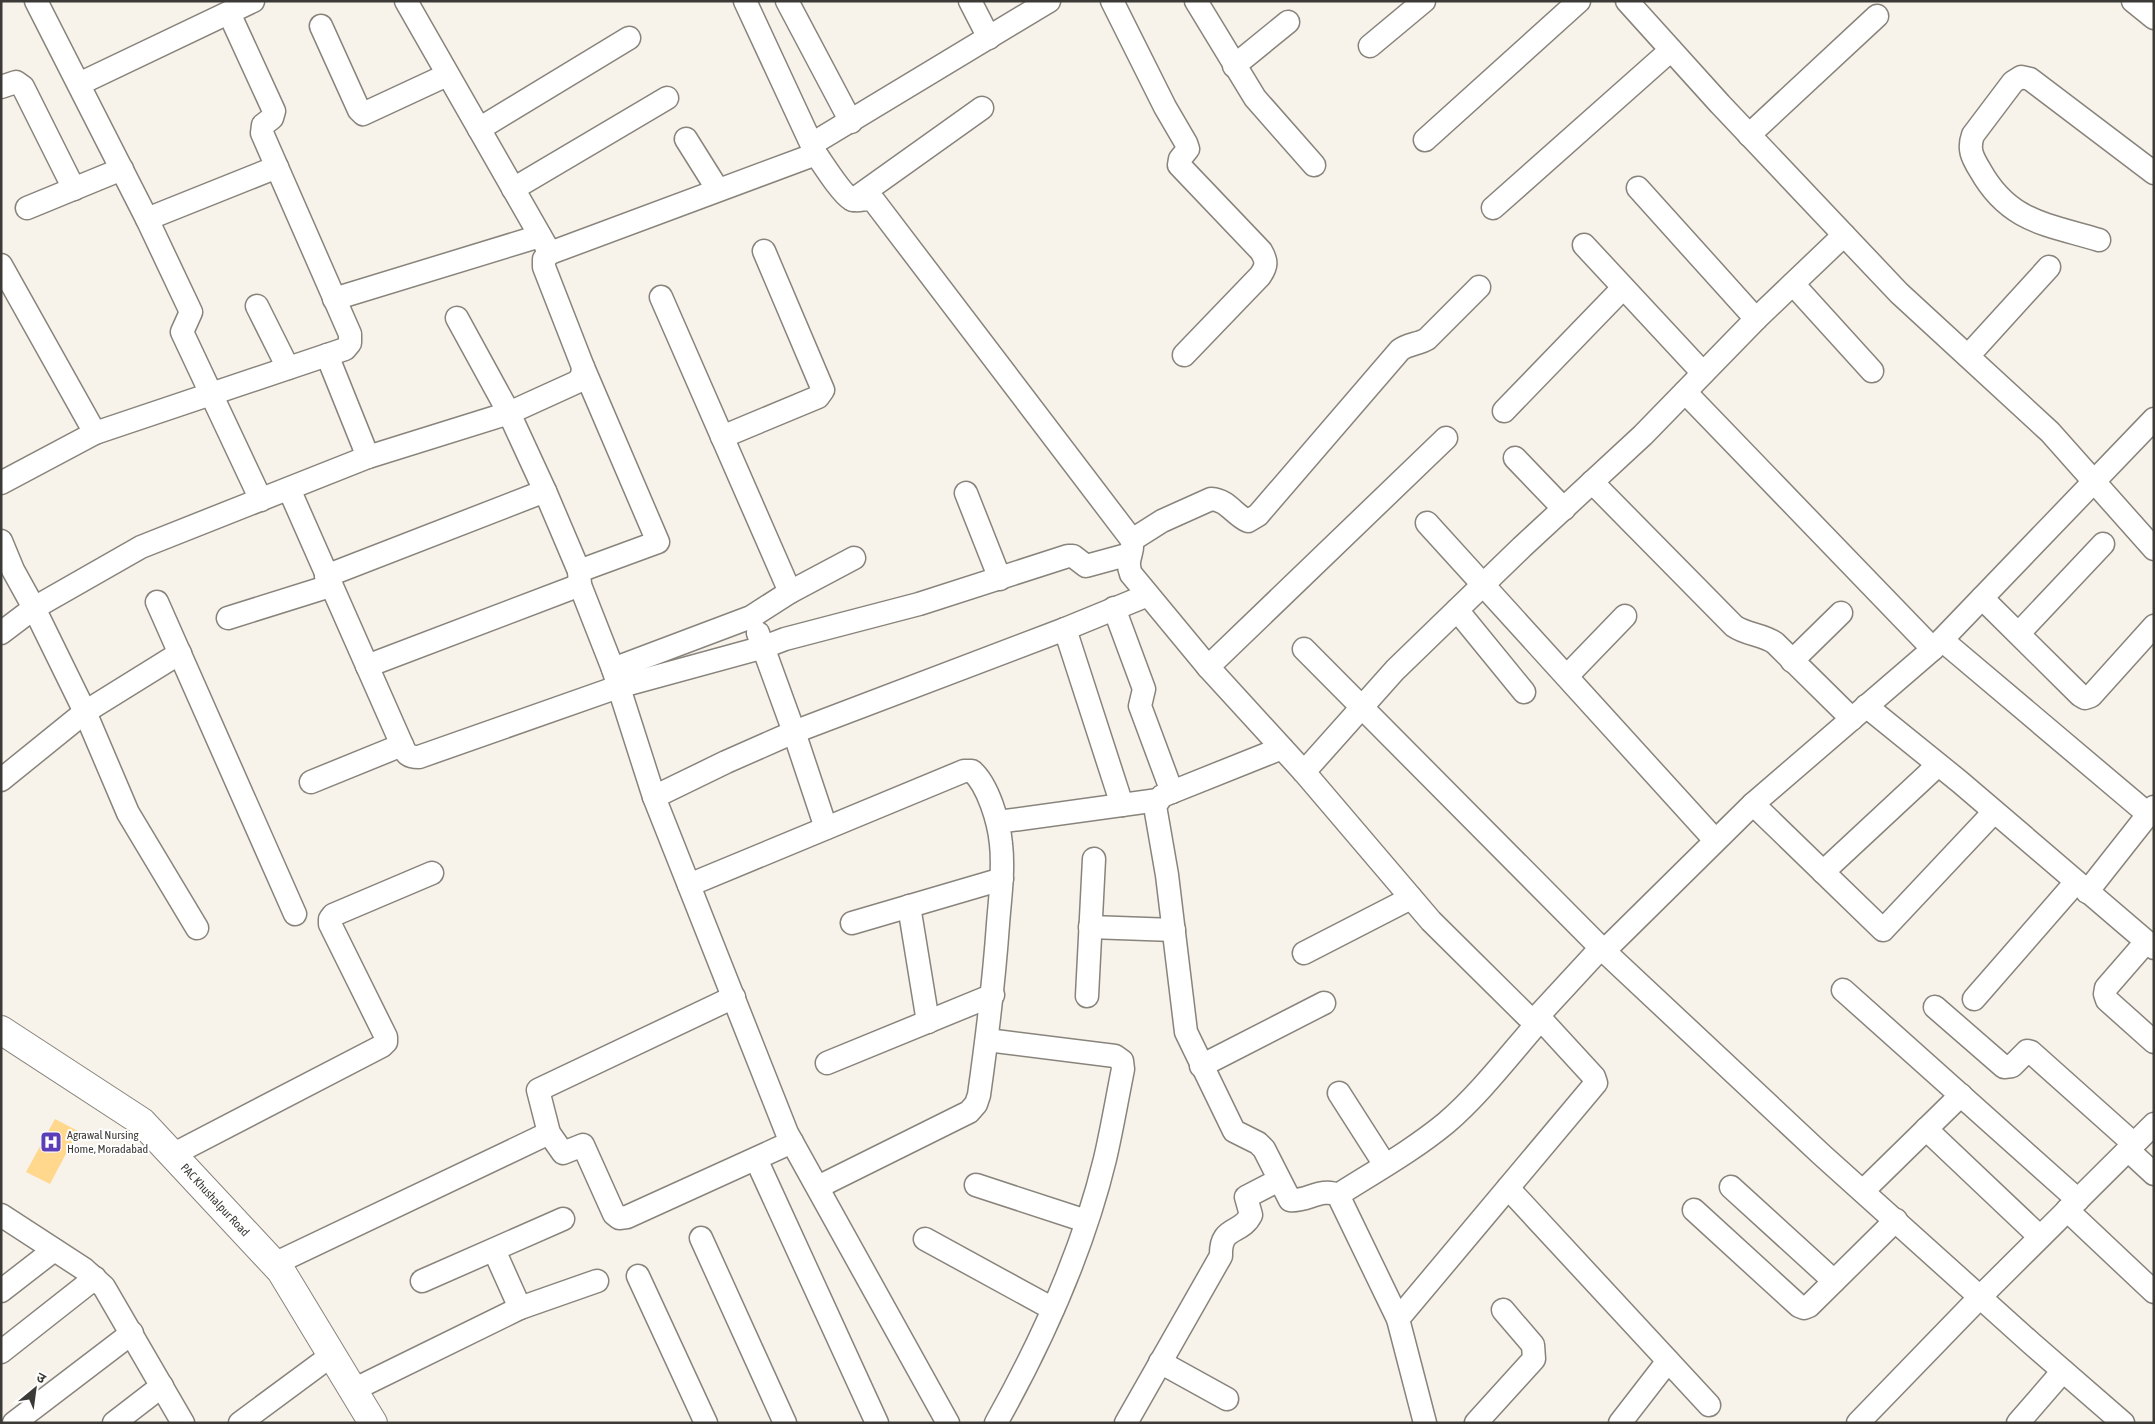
<svg xmlns="http://www.w3.org/2000/svg" width="2155" height="1424" font-family="'Asap Condensed','Noto Sans Devanagari',sans-serif">
<style>
.building{fill:#ffd88d}
.lines{fill:none;stroke-linecap:round;stroke-linejoin:round}
.minor-casing{stroke:#88847c;stroke-width:25}
.major-casing{stroke:#88847c;stroke-width:30}
.minor{stroke:#fff;stroke-width:22}
.major{stroke:#fff;stroke-width:28}
.labels{text-anchor:middle;stroke-width:4;stroke-linejoin:round;paint-order:stroke}
.poi-label{font-size:12px;fill:#3c3a36;stroke:#fff;text-anchor:start}
.street-label{font-size:12px;fill:#3c3a36;stroke:#fff}
</style>
<rect width="100%" height="100%" fill="#f7f2ea"/>
<path class="building" d="M55 1119 78 1131 50 1184 26 1172Z"/>
<g class="lines">
<g class="minor-casing">
<g id="minor">
<path d="M36 1 147 219 191 312 182 332 261 500"/>
<path d="M406 1 550 253"/>
<path d="M745 1 816 154C823 164 841 193 851 199 859 203 866 196 874 201L1132 540C1134 555 1125 558 1131 574L1208 667 1304 772 1431 921 1527 1016 1533 1018 1538 1016 1598 951 1602 949 1822 1155 2031 1343 2123 1423"/>
<path d="M787 1 851 122"/>
<path d="M970 1 989 38"/>
<path d="M1112 1 1165 107 1186 143 1188 149 1180 159 1179 165 1261 251C1267 261 1267 266 1260 276L1184 355"/>
<path d="M1196 1 1255 98 1314 165"/>
<path d="M1627 1 1720 104 1899 293 2050 432 2154 549"/>
<path d="M2133 1 2154 18"/>
<path d="M321 26 359 110 363 114 447 75"/>
<path d="M1370 46 1424 1"/>
<path d="M1234 66 1288 22"/>
<path d="M79 84 253 1"/>
<path d="M1 87 16 82 23 87 74 189"/>
<path d="M479 129 629 38"/>
<path d="M1749 135 1877 16"/>
<path d="M686 139 718 190"/>
<path d="M1425 140 1579 1"/>
<path d="M812 144 1049 1"/>
<path d="M816 154 550 253 544 259V267L583 367 582 376 577 382 509 413 545 491 579 571 580 585 613 669 654 797 787 1133 948 1423"/>
<path d="M1638 188 1756 319"/>
<path d="M513 189 667 98"/>
<path d="M853 200 982 108"/>
<path d="M27 208 122 169"/>
<path d="M1493 208 1671 50"/>
<path d="M147 219 277 167"/>
<path d="M2099 240C2046 224 2009 222 1980 170 1972 157 1968 149 1973 135L2013 82 2021 77 2030 79 2154 173"/>
<path d="M1584 245 1703 373"/>
<path d="M1 265 95 433"/>
<path d="M1793 284 1872 371"/>
<path d="M661 297 790 592"/>
<path d="M334 299 540 236"/>
<path d="M257 306 288 368"/>
<path d="M327 355 368 457"/>
<path d="M1968 356 2049 267"/>
<path d="M1685 392 1933 649"/>
<path d="M1504 411 1623 288"/>
<path d="M722 437 818 397 823 390 764 251"/>
<path d="M1515 458 1564 509"/>
<path d="M1592 482 1734 626C1747 635 1762 634 1775 643L1852 719"/>
<path d="M1 483 95 433 345 349 350 343V334L262 133 263 125 272 118 274 111 229 13"/>
<path d="M289 489 402 745C406 754 408 757 419 757L618 687 764 647 785 639 919 604 1068 556H1073L1086 566 1130 554"/>
<path d="M966 493 1000 579"/>
<path d="M1427 523 1715 840"/>
<path d="M1132 540 1162 521 1211 499C1228 500 1234 515 1248 521L1258 515 1400 350C1408 344 1419 344 1427 339L1479 287"/>
<path d="M1 541 13 570 34 608 1 633"/>
<path d="M579 571 658 542 583 367"/>
<path d="M326 576 545 491"/>
<path d="M1982 598 2080 695 2085 698 2091 696 2154 626"/>
<path d="M157 602 295 914"/>
<path d="M1114 608 1144 689 1140 706 1172 792"/>
<path d="M1457 610 1524 692"/>
<path d="M228 618 330 586"/>
<path d="M1065 629 1122 805"/>
<path d="M758 633 794 732 826 828"/>
<path d="M2019 633 2103 544"/>
<path d="M1942 640 2148 814"/>
<path d="M1304 649 1602 949"/>
<path d="M1792 661 1841 613"/>
<path d="M367 666 580 585"/>
<path d="M1208 667 1446 438"/>
<path d="M613 669 751 617 790 592 854 558"/>
<path d="M1567 676 1625 616"/>
<path d="M1866 706 1960 782 2154 948"/>
<path d="M1282 748 1162 796 1155 806 1167 875 1186 1032 1234 1131 1258 1143 1264 1149 1290 1200C1307 1202 1321 1187 1338 1195L1398 1319 1425 1423"/>
<path d="M1304 772 1395 670 1522 547 1643 435 1756 319 1844 235"/>
<path d="M1 780 85 712 180 653"/>
<path d="M311 782 402 745"/>
<path d="M654 797 726 762 794 732 1065 629 1148 595"/>
<path d="M1753 804 1883 930 1994 812"/>
<path d="M998 822 1158 800"/>
<path d="M1823 872 1938 765"/>
<path d="M689 885 964 771H972C988 785 999 822 1001 844 1004 870 1000 898 998 924 994 981 987 1038 979 1095L976 1104 969 1112 818 1187"/>
<path d="M2087 892 2154 807"/>
<path d="M909 906 928 1022"/>
<path d="M852 923 1002 879"/>
<path d="M1090 927 1174 930"/>
<path d="M197 928 128 813 85 712 34 608 141 547 368 457 509 413 457 318"/>
<path d="M2146 942 2106 988 2105 994 2107 1000 2154 1042"/>
<path d="M1604 951 1753 804 1933 649 2154 419"/>
<path d="M1304 953 1411 898"/>
<path d="M1843 990 2078 1200"/>
<path d="M1087 996 1094 859"/>
<path d="M734 997 538 1090 549 1133 563 1153 583 1145 614 1214 619 1218 627 1217 792 1142"/>
<path d="M1974 999 2076 882"/>
<path d="M1935 1007 2004 1067 2012 1066 2027 1051 2031 1052 2134 1144"/>
<path d="M987 1040 1115 1056 1122 1061 1123 1069C1117 1099 1112 1129 1105 1159 1083 1250 1042 1341 996 1423"/>
<path d="M827 1063 993 995"/>
<path d="M1201 1066 1324 1003"/>
<path d="M1339 1093 1385 1165"/>
<path d="M1926 1129 2040 1237"/>
<path d="M2128 1150 2154 1174"/>
<path d="M172 1155 382 1046 386 1042V1037L330 924V919L333 915 432 873"/>
<path d="M756 1159 877 1423"/>
<path d="M976 1185 1086 1221"/>
<path d="M1731 1187 1834 1281"/>
<path d="M1508 1188 1709 1405"/>
<path d="M1863 1191 1961 1095"/>
<path d="M1338 1195C1374 1172 1412 1151 1446 1123 1480 1094 1511 1053 1541 1019"/>
<path d="M1694 1210 1799 1306 1804 1308 1809 1306 1896 1220"/>
<path d="M2067 1210 2154 1292"/>
<path d="M1 1215 84 1269 104 1287 183 1423"/>
<path d="M701 1238 785 1423"/>
<path d="M925 1239 1053 1309"/>
<path d="M494 1250 520 1308"/>
<path d="M274 1264 549 1133"/>
<path d="M638 1276 706 1423"/>
<path d="M422 1281 563 1219"/>
<path d="M1 1291 54 1250"/>
<path d="M1398 1319 1596 1083 1594 1077 1538 1016"/>
<path d="M1 1352 95 1278"/>
<path d="M1160 1362 1227 1399"/>
<path d="M353 1390 520 1308 597 1281"/>
<path d="M14 1423 132 1333"/>
<path d="M114 1423 162 1386"/>
<path d="M240 1423 332 1355"/>
<path d="M1126 1423 1221 1256C1220 1225 1241 1235 1251 1215L1246 1197 1279 1180"/>
<path d="M1476 1423 1534 1359 1533 1345 1503 1310"/>
<path d="M1620 1423 1668 1361"/>
<path d="M1858 1423 1981 1296 2154 1124"/>
<path d="M2018 1423 2063 1371"/>
</g>
</g>
<g class="major-casing">
<path id="major" d="M1 1030 142 1122 281 1271 373 1423"/>
</g>
<use href="#minor" class="minor"/>
<use href="#major" class="major"/>
</g>
<defs>
<g id="hospital-square" transform="scale(1.125)"><rect x="-9" y="-9" width="18" height="18" rx="4" fill="#5c3fb8" stroke="#fff"/><path d="M-5-5h3v3.5h4V-5h3V5h-3V1.5h-4V5h-3Z" fill="#fff"/></g>
</defs>
<g fill-rule="evenodd">
<use href="#hospital-square" x="51" y="1142"/>
</g>
<g class="labels">
<g class="poi-label">
<text x="67" y="1139">Agrawal Nursing<tspan x="67" dy="14">Home, Moradabad</tspan></text>
</g>
<g class="street-label">
<text transform="translate(215 1200) rotate(47)" y="4">PAC Khushalpur Road</text>
</g>
</g>
<rect width="2155" height="1424" fill="none" stroke="#3c3a36" stroke-width="5"/>
<g transform="translate(35 1389) rotate(29)" stroke="#ffffff" stroke-width="4" paint-order="stroke">
<path d="M0-4L9 19L0 12L-9 19Z" fill="#3c3a36"/>
<text y="-8" font-size="14" font-weight="bold" text-anchor="middle" fill="#3c3a36">उ</text>
</g>
</svg>
